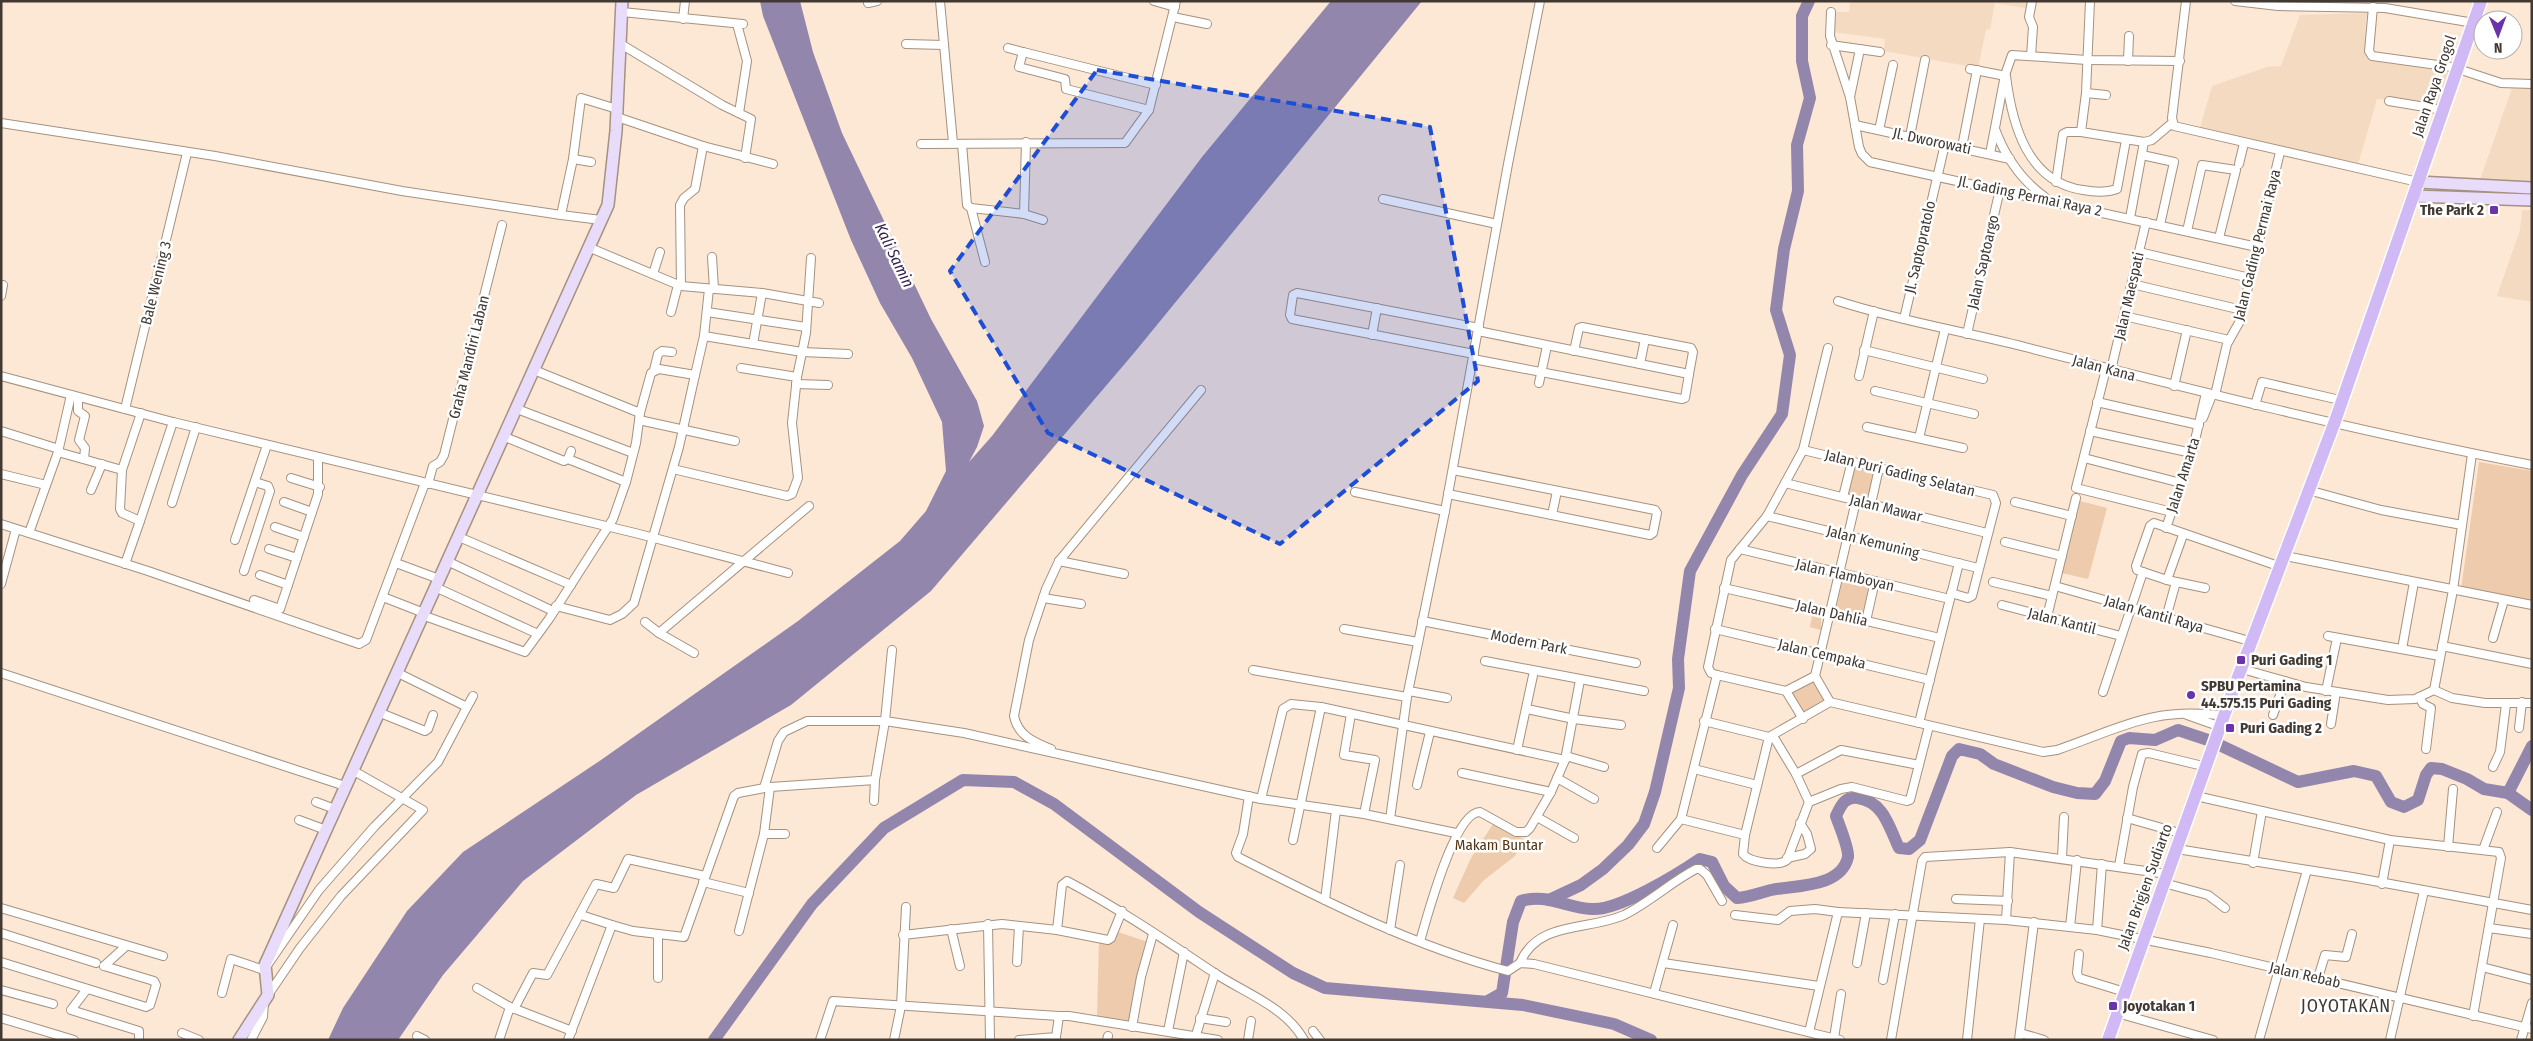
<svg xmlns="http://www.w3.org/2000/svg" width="2533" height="1041" font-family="'Fira Sans Condensed',sans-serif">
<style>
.built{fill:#f5dac2}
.green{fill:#edcbac}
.water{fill:#9386ac}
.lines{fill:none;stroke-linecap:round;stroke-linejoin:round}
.river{stroke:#9386ac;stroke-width:12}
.street-casing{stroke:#a59281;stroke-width:10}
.secondary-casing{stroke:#a59281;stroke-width:14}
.primary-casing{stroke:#fff;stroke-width:15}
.street{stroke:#fff;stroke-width:8}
.secondary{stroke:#e8dcfa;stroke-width:11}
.primary{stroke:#d0b9f4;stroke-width:12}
.marked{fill:#1d4ed8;fill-opacity:0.2;stroke:#1d4ed8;stroke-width:4;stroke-dasharray:10 6;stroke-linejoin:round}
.poi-dot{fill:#6a33aa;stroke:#fff;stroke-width:2}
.labels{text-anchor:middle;stroke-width:5;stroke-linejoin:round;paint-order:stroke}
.street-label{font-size:15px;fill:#413932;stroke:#fff}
.poi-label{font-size:15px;font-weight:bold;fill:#413932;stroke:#fff;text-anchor:start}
.park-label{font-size:15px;fill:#56330e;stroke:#fff}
.water-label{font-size:16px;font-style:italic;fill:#352052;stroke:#fff}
.quarter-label{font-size:18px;letter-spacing:1px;fill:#413932;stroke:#fff}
</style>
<rect width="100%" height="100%" fill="#fde7d5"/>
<g class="built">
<path d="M1850 1H2031L2030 9 1995 3 1990 29 1986 30 1978 68 1884 51 1885 39 1833 32 1835 12H1849Z"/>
<path d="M2370 13 2366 19 2365 40V51L2371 61 2450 72 2440 106 2377 99 2357 168 2253 143 2200 128 2212 86 2267 67 2281 66 2300 15Z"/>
<path d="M2532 87V185L2480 180 2512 88Z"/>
<path d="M2522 210H2532V302L2497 296 2520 230Z"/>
</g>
<g class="green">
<path d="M2479 462 2532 471V601L2461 589Z"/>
<path d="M1854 465 1875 470 1867 499 1847 494Z"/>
<path d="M2080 501 2107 508 2088 579 2062 573Z"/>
<path d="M1843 577 1871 584 1864 616 1836 610Z"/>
<path d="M1813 610 1821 616V630L1810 627Z"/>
<path d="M1813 680 1826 701 1804 714 1792 693Z"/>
<path d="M1493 824 1524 839 1515 856 1484 880 1464 903 1453 898 1471 858Z"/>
<path d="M1115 931 1148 942 1130 1023 1097 1017 1099 942 1110 944Z"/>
</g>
<path class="water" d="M760 1H800L813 52 842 133 931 319 977 401 984 426 977 447 969 462 992 436 1202 157 1331 1H1422L1134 353 931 591 791 705 636 795 523 881 443 975 398 1040H328L343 1008 407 911 463 852 601 760 798 621 900 541 926 511 946 471 942 422 912 358 880 303 851 240 763 16Z"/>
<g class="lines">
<g class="river">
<path d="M2508 793 2532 746"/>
<path d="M1549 900 1581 885 1603 869 1628 845 1644 824 1655 792 1679 688 1678 659 1690 571 1742 475 1782 414 1790 355 1776 310 1784 249 1798 191 1797 145 1810 98 1802 61V16L1809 1"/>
<path d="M1488 1001 1502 993 1513 922 1521 901C1545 893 1567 908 1592 909 1618 911 1678 874 1700 859L1712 862 1724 886 1737 898C1750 897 1759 893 1771 890 1795 885 1841 888 1848 857 1849 848 1839 825 1836 816 1841 805 1845 796 1858 798 1884 802 1889 827 1899 848L1909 849 1920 840 1952 756 1959 749 1980 754 1994 764 2053 787 2077 793 2095 794 2105 781 2121 741 2129 738 2155 740 2178 730 2211 741 2298 782 2354 771 2376 776 2391 802 2404 807 2418 800 2426 775 2431 768 2442 769 2467 779 2484 789 2508 793 2532 810"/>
<path d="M714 1040 812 904 884 828 963 780 1014 782 1054 804 1199 912 1293 973 1325 988 1523 1005 1614 1024 1651 1040"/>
</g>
<g class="street-casing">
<g id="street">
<path d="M940 1 953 143"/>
<path d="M1154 1 1175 7"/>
<path d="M2090 1 2086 93 2081 132 2144 142 2152 140 2172 123"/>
<path d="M2186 1 2172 118 2174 126 2418 182"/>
<path d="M2235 1 2278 6 2385 8 2474 23"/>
<path d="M868 3 877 1"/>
<path d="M2373 7 2369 51 2372 56 2452 67 2501 83 2532 84"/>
<path d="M622 12 743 24"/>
<path d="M1831 12 1830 36 1850 97 1859 147 1862 154 1870 162 2257 247"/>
<path d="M1173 17 1207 24"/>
<path d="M683 19 685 1"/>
<path d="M737 24 747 61 739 113"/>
<path d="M619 43 722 105 751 119 745 158"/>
<path d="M906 44 944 45"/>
<path d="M1831 45 1880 52"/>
<path d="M1008 48 1023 52"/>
<path d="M2031 56 2033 27 2029 17 2032 1"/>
<path d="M2128 61 2129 36"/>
<path d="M1970 69 2006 76C2012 124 2027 182 2083 190 2094 192 2106 193 2117 189L2126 140"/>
<path d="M2086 93 2106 95"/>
<path d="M1850 97 1860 49"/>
<path d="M2389 101 2443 110"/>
<path d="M1149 110 1066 89 1065 79 1019 67 1023 52 1156 85"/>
<path d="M617 117 703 146 773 164"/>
<path d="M1 123 215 156 402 191 561 215"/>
<path d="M1855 125 2010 159"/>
<path d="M1995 129C2005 156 2021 180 2045 197"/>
<path d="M1879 130 1893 65"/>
<path d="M1910 136 1925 60"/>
<path d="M921 144 1125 143 1149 110 1176 1"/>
<path d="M962 144 967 205 971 208 1024 214 1043 220"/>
<path d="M1962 147 1977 70"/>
<path d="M1990 154 2005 75 2012 55 2087 60 2180 61"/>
<path d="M2142 155 2174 162 2160 225"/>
<path d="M573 159 591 162"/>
<path d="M2239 164 2244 143"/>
<path d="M2056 182 2063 134 2067 132H2081"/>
<path d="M1383 199 1497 224"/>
<path d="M971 208 985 262"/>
<path d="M1024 214 1026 142"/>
<path d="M2130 218 2144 142"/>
<path d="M601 220 561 215 573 159 581 98 617 109"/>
<path d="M2187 231 2202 165 2236 170 2219 238"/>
<path d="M588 247 681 286 762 293 819 303"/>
<path d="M2139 252 2250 278"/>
<path d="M712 257 714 289"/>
<path d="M653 274 660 252"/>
<path d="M2132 284 2242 310"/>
<path d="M681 286 680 205 684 198 695 189 703 146"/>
<path d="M1 296 3 285"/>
<path d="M1838 301C1899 321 1963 331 2025 347 2193 390 2361 432 2532 465"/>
<path d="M671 312 678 285"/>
<path d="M707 312 806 327"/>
<path d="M2124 316 2229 340"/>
<path d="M1904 319 1945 144"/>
<path d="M1967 334 2000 189"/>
<path d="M1372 335 1377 308"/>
<path d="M704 336 753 344 762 293"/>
<path d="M753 344 802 352 848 354"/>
<path d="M1864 350 1983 379"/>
<path d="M1574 351 1579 328 1582 327 1691 348 1693 352 1689 374"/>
<path d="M1474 354 1292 319 1290 315 1293 295 1297 293 1479 328"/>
<path d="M1473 359 1682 399 1685 398 1689 374 1478 331"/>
<path d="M1640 364 1645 339"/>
<path d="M741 368 797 377"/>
<path d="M2106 369 2076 488 2172 512"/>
<path d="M534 370 640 413"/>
<path d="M654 370 658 354 662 351 672 352"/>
<path d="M2111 370 2146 222"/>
<path d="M1 376 173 422 635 533 788 573"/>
<path d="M1859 376 1874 311"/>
<path d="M1539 383 1547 346"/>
<path d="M796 384 828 385"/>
<path d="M2174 386 2187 330"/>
<path d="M1875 391 1974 414"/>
<path d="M2215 395 2227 344 2240 321 2280 152"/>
<path d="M78 397V411L85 416 79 440 85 448 84 459"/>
<path d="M2097 402 2199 425"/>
<path d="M2255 405 2262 382 2340 400"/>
<path d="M125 409 186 157"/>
<path d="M517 409 633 453"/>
<path d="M2203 418 2212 395"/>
<path d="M639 420 735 441"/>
<path d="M1867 427 1963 448"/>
<path d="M1 431 59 449"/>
<path d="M2090 431 2192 453"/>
<path d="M505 437 564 461 568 459 571 451"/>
<path d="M1919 438 1945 329"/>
<path d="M1803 450 1993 495 1996 503 1972 596 1968 598 1951 593"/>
<path d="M58 452 122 470 141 413"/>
<path d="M2084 458 2181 483"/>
<path d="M568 459 626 482"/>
<path d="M673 469 787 496 792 494 798 478 792 423 797 377 806 333 811 258"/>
<path d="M122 470 120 509 122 513 140 521 173 422"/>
<path d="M1 474 46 485"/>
<path d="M291 478 320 487"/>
<path d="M1785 483 1987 533"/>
<path d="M428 484 433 466 440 462 444 455 502 225"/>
<path d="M91 490 102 464"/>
<path d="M2308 490 2381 510 2462 525"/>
<path d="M1355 492 1445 511"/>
<path d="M1448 494 1650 535 1653 533 1657 513 1655 510 1453 470"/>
<path d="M1843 497 1852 461"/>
<path d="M284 502 312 512"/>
<path d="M2015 502 2072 516"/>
<path d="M172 503 196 427"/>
<path d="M1871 504 1879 468"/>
<path d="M1552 515 1557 491"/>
<path d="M1767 516 1978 568"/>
<path d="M1 524 148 571 359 644 366 640 425 483"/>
<path d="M275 527 304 537"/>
<path d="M2166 528 2192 453 2206 393"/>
<path d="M29 533 58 452 71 395"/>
<path d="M459 537 571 585"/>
<path d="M235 540 267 445"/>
<path d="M2005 542 2062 556"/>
<path d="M269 549 297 558"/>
<path d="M1740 549 1950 599"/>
<path d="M2285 556 2532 605"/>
<path d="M447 561 553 611"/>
<path d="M1059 561 1124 574"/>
<path d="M396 563 439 579"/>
<path d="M125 564 140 521"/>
<path d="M244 571 270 491 268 486 255 482"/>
<path d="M2143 572 2137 570 2136 566 2150 526 2154 523 2281 567"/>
<path d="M260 575 288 585"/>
<path d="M2167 580 2205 588"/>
<path d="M1993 582 2052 596"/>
<path d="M1 584 16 529"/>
<path d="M2055 586 2253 642"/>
<path d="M435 587 538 634"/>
<path d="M1724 588 1940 638"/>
<path d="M383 597 424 613"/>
<path d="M1043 598 1081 604"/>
<path d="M254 600 280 609 318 494V457"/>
<path d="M2002 605 2121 636"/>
<path d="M556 606 610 620 622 614 634 603 679 447 695 375"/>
<path d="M422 615 525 652 549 619 613 519 626 482 636 443 640 413 651 373 659 369 695 375 704 336 709 289"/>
<path d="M2047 617 2076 498"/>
<path d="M2166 618 2176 582"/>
<path d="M1422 621 1636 663"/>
<path d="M1866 621 1875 581"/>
<path d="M645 622 659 633 809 506"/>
<path d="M1344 629 1418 642"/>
<path d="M1715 629 1930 680"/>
<path d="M659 633 694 653"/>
<path d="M2328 636 2440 656"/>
<path d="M2493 638 2504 600"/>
<path d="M2442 646 2532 664"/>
<path d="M2402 649 2414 582"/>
<path d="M1485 661 1644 691"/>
<path d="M2242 669 2306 687 2388 700 2415 699 2434 690 2452 698 2485 703H2532"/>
<path d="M1253 670 1407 697"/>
<path d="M1 673 345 786"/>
<path d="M398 673 467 707 473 696"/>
<path d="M1717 675 1786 691 1815 676"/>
<path d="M2434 690 2453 590 2472 454"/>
<path d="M1409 691 1447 698"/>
<path d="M1786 691 1803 719"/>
<path d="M2326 691 2337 638"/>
<path d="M2103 692 2143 572 2167 580 2183 535"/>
<path d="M2419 697 2423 704 2431 708 2426 749"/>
<path d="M1830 702 1815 676 1856 501"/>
<path d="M1527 709 1574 719 1621 725"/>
<path d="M378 712 425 731 428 729 433 715"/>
<path d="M1351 714 1344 755 1375 760 1364 814"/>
<path d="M2187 715 2221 727"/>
<path d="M2273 715 2285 681"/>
<path d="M1704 721 1769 737 1830 702 2043 752 2057 750C2121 728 2153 706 2225 716"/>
<path d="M1919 723 1959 563"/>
<path d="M2331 724 2336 692"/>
<path d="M2519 728 2522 702"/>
<path d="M1773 736 1796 774 1809 802"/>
<path d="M1769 737 1745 835 1743 854C1749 862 1779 867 1787 860L1809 802 1841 789 1852 787 1907 801 1910 800 1929 726"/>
<path d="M1051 749C1034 742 1018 736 1014 716L1029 640 1046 589 1059 561 1201 390"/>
<path d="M1517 750 1534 671"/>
<path d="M1566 756 1604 767"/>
<path d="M2493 767 2500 752 2506 704"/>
<path d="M1694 769 1757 785"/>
<path d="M1462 773 1551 792"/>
<path d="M1796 774 1841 750 1919 765"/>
<path d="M1557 778 1594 799"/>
<path d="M1417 785 1430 732"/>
<path d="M770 787 764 834H785"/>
<path d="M764 788 778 741 784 732 807 721H885L964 733 1261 799 1364 814 1456 833"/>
<path d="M1249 796 1243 834 1236 853 1238 857C1325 901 1413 946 1508 971L1520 963 1534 964 1840 1040"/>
<path d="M2196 796 2390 840 2499 852 2501 858 2473 1016"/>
<path d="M1261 799 1283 709 1291 704 1321 707 1565 760"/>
<path d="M874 801 875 780"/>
<path d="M316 802 335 809"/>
<path d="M1537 817 1574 838"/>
<path d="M2127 818 2183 834"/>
<path d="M1390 819 1407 697 1445 511 1508 164 1540 1"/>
<path d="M1681 819 1745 835"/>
<path d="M299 820 326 830"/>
<path d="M1293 840 1321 707"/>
<path d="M2448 847 2453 789"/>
<path d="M1657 848 1681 819 1717 675 1711 673 1708 667 1731 560 1767 516 1803 450 1828 348"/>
<path d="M2177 849 2352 877 2532 910"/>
<path d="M2483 850 2497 812"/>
<path d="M1787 858 1805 854 1811 849 1807 834 1800 823"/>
<path d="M2062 858 2064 817"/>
<path d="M2253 863 2262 811"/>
<path d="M2119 866 2133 787 2142 754 2149 753 2207 767"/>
<path d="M703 882 749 893"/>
<path d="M2164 883 2208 895 2225 908"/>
<path d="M2382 884 2390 840"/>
<path d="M1956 899 2008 901"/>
<path d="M1325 900 1336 810"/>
<path d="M1 908 163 956"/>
<path d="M581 915 612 925"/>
<path d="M1735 915 1778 920 1790 911 1815 909 1838 912"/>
<path d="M2006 920 2010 852"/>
<path d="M988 924 990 1040"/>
<path d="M2070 927 2077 860"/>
<path d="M2489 928 2532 934"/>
<path d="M951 929 960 966"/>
<path d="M1057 930 1062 885 1067 881C1118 908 1165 940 1213 972 1244 993 1285 1006 1304 1040"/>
<path d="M1390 930 1400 865"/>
<path d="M2097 930 2102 864"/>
<path d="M739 931 764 834"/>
<path d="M1 933 96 963"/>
<path d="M658 934V978"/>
<path d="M903 935 1002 924 1057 930 1108 940 1111 938 1122 911"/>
<path d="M1420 941C1427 918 1454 812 1480 812L1516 832H1526L1530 828 1551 792 1565 760 1580 680"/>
<path d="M2079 954 2077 973 2079 978 2125 992"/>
<path d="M1 962 146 1007 150 1005 156 985 154 981 104 966"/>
<path d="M1017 962 1019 926"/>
<path d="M1520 963C1538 920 1589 931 1624 915 1650 902 1671 882 1696 869H1700L1707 875 1722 901"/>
<path d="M1663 963 1819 986"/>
<path d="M1857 963 1866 913"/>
<path d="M104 966 125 947"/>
<path d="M2482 967 2532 980"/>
<path d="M2318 978 2325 955 2346 957 2352 934"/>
<path d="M1883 980 1895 914"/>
<path d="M477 988 510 1007 572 1031"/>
<path d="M87 989 71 1010 139 1031V1040"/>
<path d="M1 990 53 1004"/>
<path d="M222 993 231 959 264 970 319 890 374 827 438 762 467 707"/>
<path d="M1654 993 1673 925"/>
<path d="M268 995 300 948 341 896 423 810 352 770"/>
<path d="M514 1009 533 973 547 975 596 884 614 888 628 859 705 876"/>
<path d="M2117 1013 2213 1040"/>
<path d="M1 1018 74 1040"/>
<path d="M1200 1018 1226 1022"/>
<path d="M1132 1027 1141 977 1153 934"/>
<path d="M1168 1031 1184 952"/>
<path d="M1313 1031 1320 1040"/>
<path d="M1809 1032 1838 912 2006 920 2097 930 2211 953 2532 1029"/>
<path d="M182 1033 199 1040"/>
<path d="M2020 1033 2044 1040"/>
<path d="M1196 1035 1215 973"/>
<path d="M417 1036 425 1040"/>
<path d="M1834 1038 1841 994"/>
<path d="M251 1040 263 1017 264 1002"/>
<path d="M499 1040 510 1007"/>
<path d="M568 1040 612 925 633 931 684 937 734 796 738 793 770 787 875 780 885 721 892 650"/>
<path d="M820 1040 833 1001 1059 1016"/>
<path d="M894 1040 901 1006 906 907"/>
<path d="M1019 1040 1056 1037 1059 1016H1069L1218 1040"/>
<path d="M1107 1040 1108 1036"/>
<path d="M1248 1040 1251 1021"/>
<path d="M1891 1040 1922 861 1925 857 2010 852 2167 874"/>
<path d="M1967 1040 1980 919"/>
<path d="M2019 1040 2034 922"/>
<path d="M2259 1040 2307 870"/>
<path d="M2390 1040 2424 891"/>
<path d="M2521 1040 2532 1003"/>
</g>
</g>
<g class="secondary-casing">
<g id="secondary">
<path d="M2418 182 2532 188"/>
<path d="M2413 196 2532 200"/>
<path d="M239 1040 268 995 265 965 608 205 616 131 622 1"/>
</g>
</g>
<g class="primary-casing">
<path id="primary" d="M2108 1040 2235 685 2334 424 2481 1"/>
</g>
<use href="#street" class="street"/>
<use href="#secondary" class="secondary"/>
<use href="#primary" class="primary"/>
</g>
<path class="marked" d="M1097 70 1430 127 1478 381 1280 544 1048 433 950 271Z"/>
<g class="poi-dot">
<rect x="2489" y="205" width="10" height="10" rx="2.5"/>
<rect x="2236" y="655" width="10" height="10" rx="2.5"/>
<circle cx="2191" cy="695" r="5"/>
<rect x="2225" y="723" width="10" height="10" rx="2.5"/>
<rect x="2108" y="1001" width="10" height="10" rx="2.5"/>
</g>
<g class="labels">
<g class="street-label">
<text transform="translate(2434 86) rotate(-71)" y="5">Jalan Raya Grogol</text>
<text transform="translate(1932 141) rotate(12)" y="5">Jl. Dworowati</text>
<text transform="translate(2030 196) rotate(12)" y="5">Jl. Gading Permai Raya 2</text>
<text transform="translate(2257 245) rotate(-76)" y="5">Jalan Gading Permai Raya</text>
<text transform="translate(1920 247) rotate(-77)" y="5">Jl. Saptopratolo</text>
<text transform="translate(1983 262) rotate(-77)" y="5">Jalan Saptoargo</text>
<text transform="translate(156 283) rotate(-76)" y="5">Bale Wening 3</text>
<text transform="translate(2129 296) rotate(-77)" y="5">Jalan Maespati</text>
<text transform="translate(469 357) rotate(-76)" y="5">Graha Mandiri Laban</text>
<text transform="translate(2104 368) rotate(15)" y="5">Jalan Kana</text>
<text transform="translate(1900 473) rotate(14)" y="5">Jalan Puri Gading Selatan</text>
<text transform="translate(2183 475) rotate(-72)" y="5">Jalan Amarta</text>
<text transform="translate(1886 508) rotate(14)" y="5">Jalan Mawar</text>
<text transform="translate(1873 542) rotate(14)" y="5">Jalan Kemuning</text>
<text transform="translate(1845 575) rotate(13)" y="5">Jalan Flamboyan</text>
<text transform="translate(1832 613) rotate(13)" y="5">Jalan Dahlia</text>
<text transform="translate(2154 614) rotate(16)" y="5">Jalan Kantil Raya</text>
<text transform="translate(2062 621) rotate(14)" y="5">Jalan Kantil</text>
<text transform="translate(1529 642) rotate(11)" y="5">Modern Park</text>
<text transform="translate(1822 654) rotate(13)" y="5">Jalan Cempaka</text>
<text transform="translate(2145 887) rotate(-70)" y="5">Jalan Brigjen Sudiarto</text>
<text transform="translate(2305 975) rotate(13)" y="5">Jalan Rebab</text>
</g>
<g class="poi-label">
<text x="2484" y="215" text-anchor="end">The Park 2</text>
<text x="2251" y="665">Puri Gading 1</text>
<text x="2201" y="691">SPBU Pertamina<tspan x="2201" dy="17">44.575.15 Puri Gading</tspan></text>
<text x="2240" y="733">Puri Gading 2</text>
<text x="2123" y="1011">Joyotakan 1</text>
</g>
<g class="park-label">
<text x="1499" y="850">Makam Buntar</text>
</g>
<g class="water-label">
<text transform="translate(895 255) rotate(64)" y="6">Kali Samin</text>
</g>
<g class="quarter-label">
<text x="2346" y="1012">JOYOTAKAN</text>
</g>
</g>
<rect width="2533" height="1041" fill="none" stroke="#413932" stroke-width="5"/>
<g transform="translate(2498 35) rotate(179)"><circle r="24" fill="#ffffff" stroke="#b3b0ad"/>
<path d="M0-4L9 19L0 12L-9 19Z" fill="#6a33aa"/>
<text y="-8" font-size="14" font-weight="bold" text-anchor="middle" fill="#413932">N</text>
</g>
</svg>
